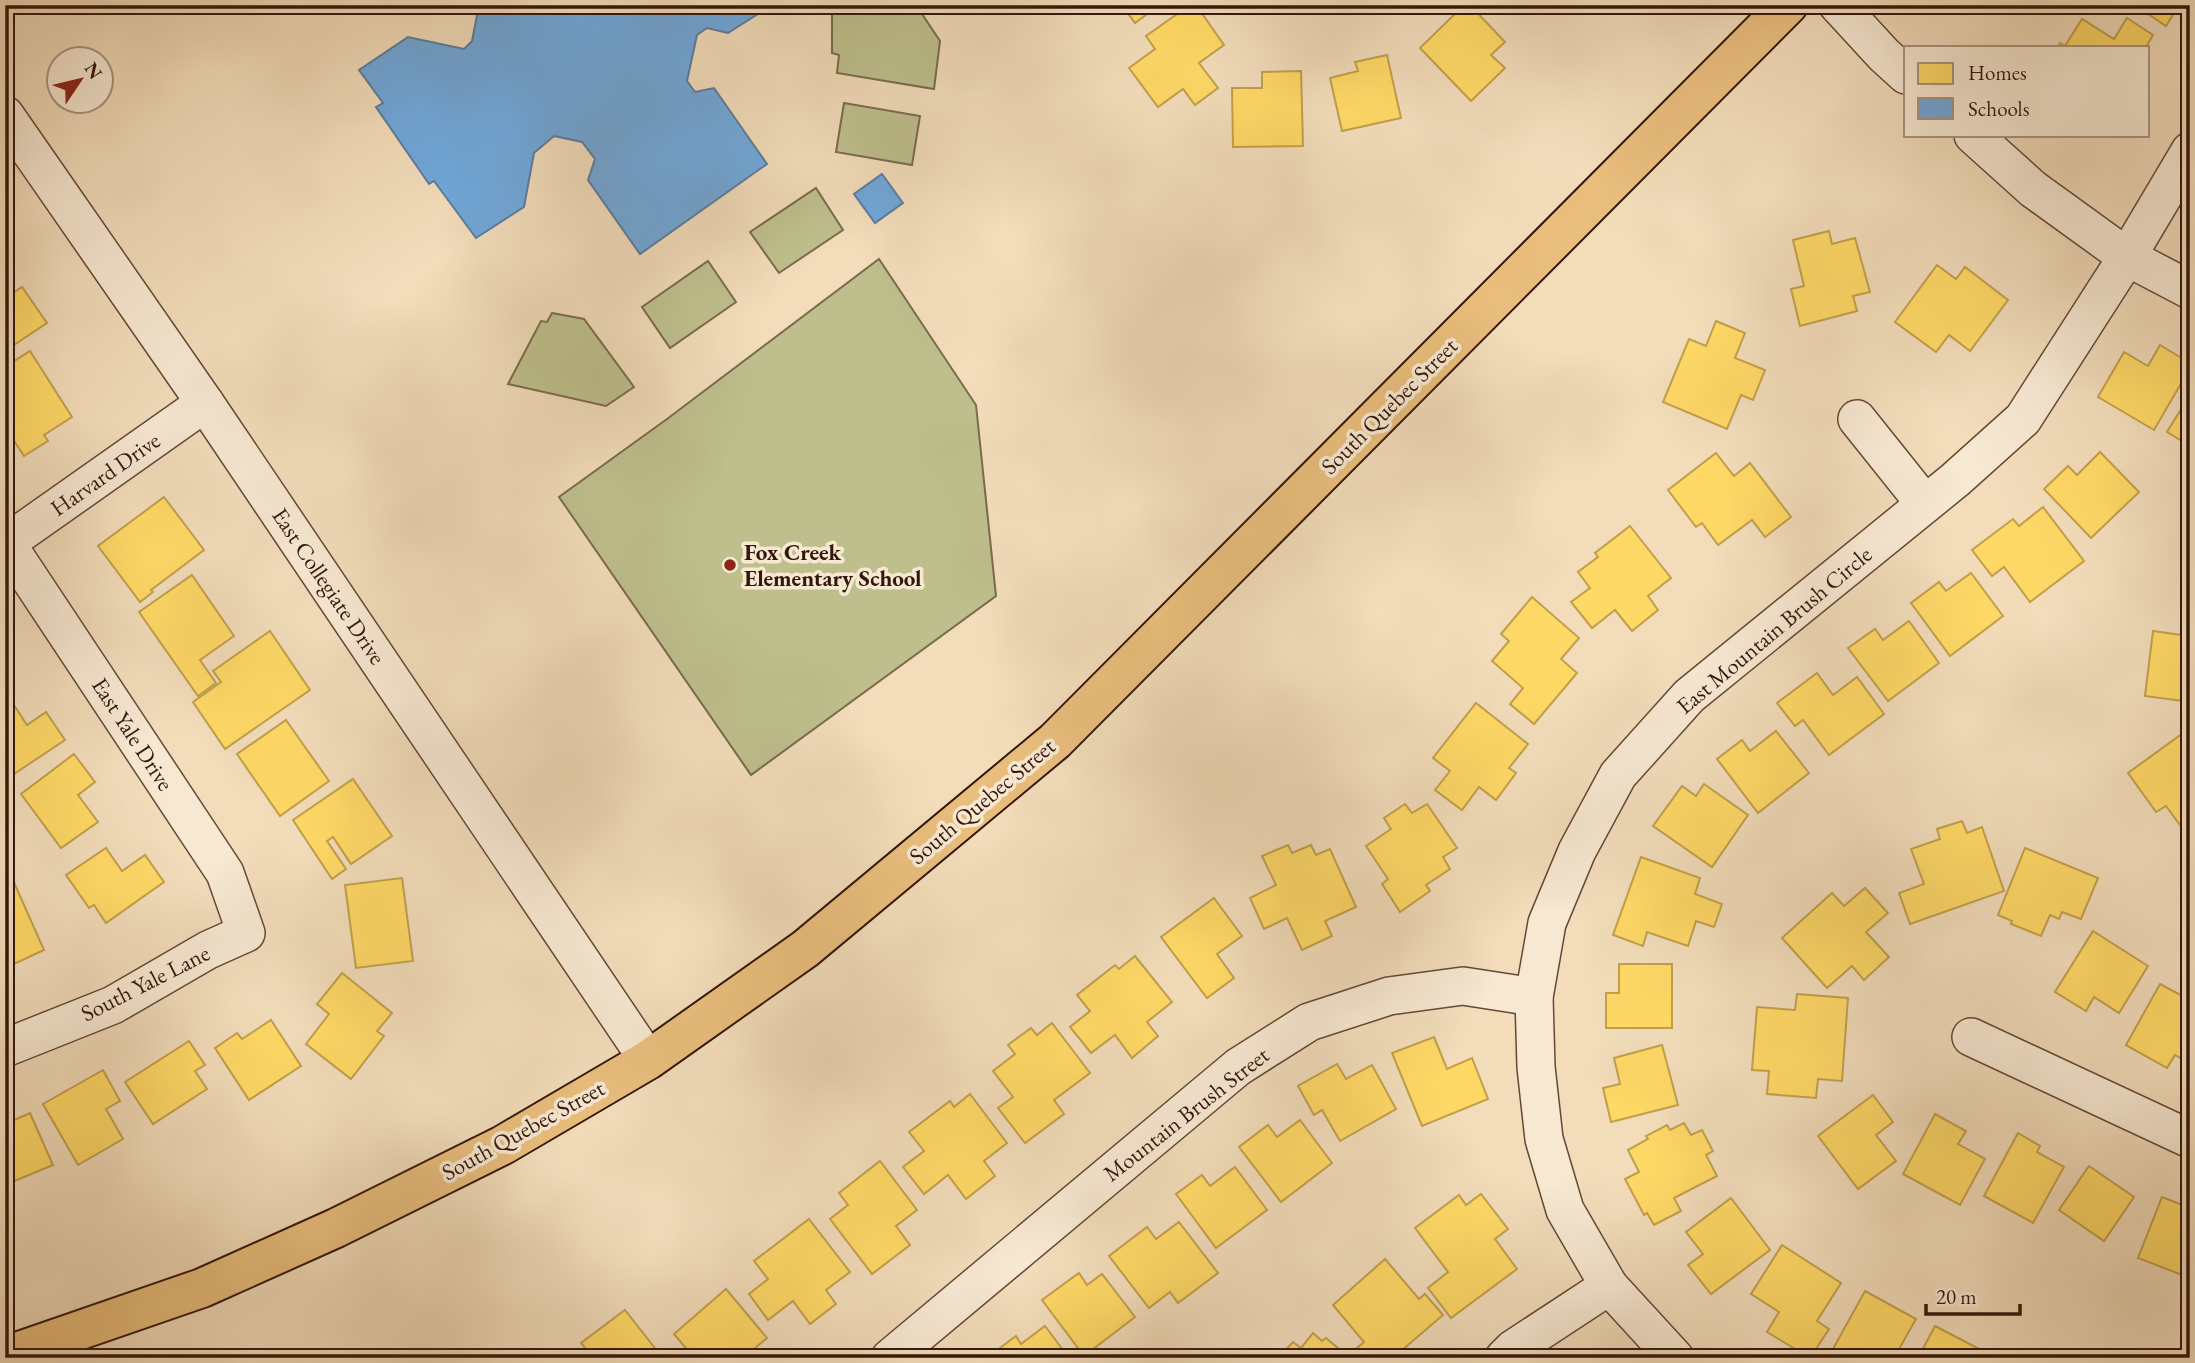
<svg xmlns="http://www.w3.org/2000/svg" width="2195" height="1363" font-family="'EB Garamond',serif">
<style>
.green{fill:#bebf8d;stroke:#796b4c;stroke-width:2}
.homes{fill:#ffd966;stroke:#c29f4b;stroke-width:2}
.schools{fill:#6fa8dc;stroke:#5d7c9d;stroke-width:2}
.lines{fill:none;stroke-linecap:round;stroke-linejoin:round}
.minor-casing{stroke:#644837;stroke-width:40}
.primary-casing{stroke:#34170b;stroke-width:42}
.minor{stroke:#f7e8d2;stroke-width:37}
.primary{stroke:#e9be7d;stroke-width:38}
.poi-dot{fill:#8f2418;stroke:#f7e8d2;stroke-width:2.5}
.labels{text-anchor:middle;stroke-width:7;stroke-linejoin:round;paint-order:stroke}
.street-label{font-size:23px;fill:#34170b;stroke:#f7e8d2}
.poi-label{font-size:23px;font-weight:bold;fill:#34170b;stroke:#f7e8d2;text-anchor:start}
</style>
<rect width="100%" height="100%" fill="#f2dcba"/>
<filter id="stains"><feTurbulence type="fractalNoise" baseFrequency=".00286" numOctaves="4"/><feColorMatrix values="0 0 0 0 .2 0 0 0 0 .09 0 0 0 0 .02 0 0 0 .5 -.17"/></filter>
<radialGradient id="worn" r=".72"><stop offset=".6" stop-color="#630" stop-opacity="0"/><stop offset="1" stop-color="#630" stop-opacity=".3"/></radialGradient>
<g class="green">
<path d="M832 5H916L940 41 934 89 837 73 839 55 832 53Z"/>
<path d="M844 103 920 116 912 165 836 152Z"/>
<path d="M816 188 843 230 779 273 750 232Z"/>
<path d="M879 259 976 405 996 596 751 775 559 497 667 419Z"/>
<path d="M708 261 736 302 670 348 642 307Z"/>
<path d="M552 313 584 319 634 387 606 406 508 384 541 321 547 322Z"/>
</g>
<g class="homes">
<path d="M1122 5H1159L1135 23Z"/>
<path d="M1190 5H1196L1224 45 1199 63 1218 88 1195 105 1183 89 1158 107 1129 68 1155 49 1146 36Z"/>
<path d="M1464 5H1470L1505 42 1491 55 1505 68 1471 101 1420 48Z"/>
<path d="M2135 5H2179L2166 26Z"/>
<path d="M2127 18 2153 35 2146 47H2058L2060 43 2065 46 2082 19 2114 39Z"/>
<path d="M1387 55 1401 118 1342 131 1330 78 1358 71 1355 62Z"/>
<path d="M1301 71 1303 146 1233 147 1232 88H1262V72Z"/>
<path d="M1829 231 1832 244 1855 238 1870 292 1853 296 1857 311 1800 326 1791 289 1804 286 1793 240Z"/>
<path d="M1937 265 1956 279 1965 267 2008 300 1970 351 1949 335 1936 352 1895 322Z"/>
<path d="M5 282 13 293 22 287 47 323 5 351Z"/>
<path d="M1716 321 1745 333 1735 358 1765 370 1753 400 1741 395 1727 429 1663 402 1689 339 1706 346Z"/>
<path d="M2160 345 2190 363V368L2154 430 2098 397 2124 352 2148 366Z"/>
<path d="M30 351 72 417 44 435 48 441 24 456 5 427V367Z"/>
<path d="M2190 395V446L2167 432Z"/>
<path d="M2100 452 2139 492 2091 538 2044 489 2068 466 2077 475Z"/>
<path d="M1716 453 1734 476 1750 463 1791 517 1765 537 1752 520 1718 545 1702 523 1696 527 1668 490Z"/>
<path d="M164 497 204 550 151 590 153 592 140 602 98 546Z"/>
<path d="M2043 507 2084 561 2030 602 2004 567 1992 576 1972 550 2013 519 2019 526Z"/>
<path d="M1630 526 1671 578 1648 596 1658 610 1632 631 1615 610 1592 628 1571 602 1590 588 1578 572 1598 557 1595 553Z"/>
<path d="M1971 573 2003 616 1950 656 1911 603 1939 582 1946 591Z"/>
<path d="M192 575 234 636 200 660 216 683 198 696 139 612Z"/>
<path d="M1532 597 1579 638 1561 659 1577 673 1534 724 1510 704 1523 688 1492 661 1509 641 1501 634Z"/>
<path d="M1909 621 1939 663 1888 701 1848 648 1875 629 1883 640Z"/>
<path d="M270 631 310 690 225 749 193 702 221 682 213 671Z"/>
<path d="M2153 631 2190 636V716L2181 715 2183 701 2145 696Z"/>
<path d="M1817 673 1833 695 1857 677 1884 714 1829 755 1803 720 1795 726 1777 703Z"/>
<path d="M12 702 27 725 46 712 65 740 5 780V706Z"/>
<path d="M1476 703 1528 744 1509 768 1516 773 1496 800 1479 787 1462 810 1435 790 1450 771 1433 758Z"/>
<path d="M286 720 329 781 280 816 237 754Z"/>
<path d="M2190 728V823L2182 828 2166 806 2156 812 2128 773Z"/>
<path d="M1776 731 1809 773 1758 813 1717 759 1742 740 1750 751Z"/>
<path d="M74 754 95 782 78 795 98 822 61 848 21 794Z"/>
<path d="M353 779 392 836 351 864 333 837 327 841 346 869 332 879 293 820Z"/>
<path d="M1704 784 1748 815 1712 867 1653 826 1682 786 1696 796Z"/>
<path d="M1405 804 1412 813 1427 804 1457 848 1443 857 1450 869 1426 885 1430 891 1400 912 1382 884 1388 879 1366 846 1391 829 1384 818Z"/>
<path d="M1962 821 1967 833 1982 827 2004 891 1910 924 1899 893 1924 884 1911 849 1940 839 1937 829Z"/>
<path d="M1288 845 1292 853 1311 845 1316 855 1330 849 1356 907 1325 921 1332 936 1302 950 1287 918 1264 929 1250 898 1276 885 1262 856Z"/>
<path d="M106 848 122 871 145 855 164 882 106 923 94 905 89 908 66 875Z"/>
<path d="M2025 848 2098 878 2081 919 2062 912 2059 919 2050 915 2041 936 2011 924 2012 921 1998 915Z"/>
<path d="M1641 857 1700 878 1695 894 1722 904 1714 927 1696 921 1688 946 1647 932 1643 946 1613 935Z"/>
<path d="M8 869 44 950 14 964 5 944V870Z"/>
<path d="M402 878 413 961 356 968 345 885Z"/>
<path d="M1865 888 1888 913 1866 932 1889 957 1864 980 1852 966 1827 988 1782 938 1832 893 1844 906Z"/>
<path d="M1214 898 1242 936 1217 954 1234 978 1207 998 1161 937Z"/>
<path d="M2093 931 2148 966 2119 1013 2094 997 2086 1011 2055 992Z"/>
<path d="M1135 956 1172 1002 1147 1022 1158 1036 1132 1058 1115 1035 1091 1053 1070 1027 1090 1011 1077 995 1115 965 1119 969Z"/>
<path d="M1619 964H1672V1028H1606V993H1619Z"/>
<path d="M342 973 392 1013 377 1031 384 1036 351 1079 306 1044 329 1014 317 1004Z"/>
<path d="M2160 984 2190 1000 2189 1063 2175 1055 2167 1068 2126 1045Z"/>
<path d="M1797 994 1848 998 1842 1081 1818 1079 1816 1098 1767 1094 1769 1071 1752 1070 1757 1007 1795 1010Z"/>
<path d="M271 1020 301 1066 249 1100 215 1048 237 1033 242 1039Z"/>
<path d="M1052 1023 1090 1073 1054 1100 1064 1114 1025 1143 998 1108 1013 1097 993 1071 1015 1054 1008 1045 1031 1028 1037 1035Z"/>
<path d="M1434 1037 1447 1069 1472 1058 1488 1099 1422 1126 1392 1053Z"/>
<path d="M189 1041 205 1065 195 1071 207 1089 153 1124 125 1082Z"/>
<path d="M1662 1045 1678 1105 1611 1122 1603 1088 1620 1084 1614 1058Z"/>
<path d="M1337 1064 1346 1079 1372 1065 1396 1109 1340 1141 1322 1110 1314 1115 1298 1086Z"/>
<path d="M103 1070 120 1101 106 1109 123 1139 78 1165 43 1104Z"/>
<path d="M970 1094 1007 1143 984 1161 995 1176 966 1199 948 1175 924 1194 903 1167 924 1151 909 1132 950 1101 954 1107Z"/>
<path d="M1873 1095 1893 1122 1876 1135 1896 1161 1858 1189 1818 1136Z"/>
<path d="M30 1113 53 1165 5 1185V1124Z"/>
<path d="M1935 1114 1966 1131 1958 1144 1985 1159 1960 1205 1903 1174Z"/>
<path d="M1300 1120 1332 1163 1281 1202 1239 1147 1268 1125 1277 1137Z"/>
<path d="M1684 1123 1691 1135 1702 1130 1713 1151 1706 1155 1717 1176 1674 1198 1681 1211 1654 1225 1647 1213 1644 1215 1625 1179 1639 1172 1628 1150 1648 1139 1646 1136 1667 1125 1670 1130Z"/>
<path d="M2018 1133 2040 1146 2037 1152 2064 1167 2033 1223 1984 1196Z"/>
<path d="M880 1161 917 1210 896 1226 910 1245 872 1274 830 1219 848 1205 839 1193Z"/>
<path d="M2089 1166 2134 1197 2104 1241 2059 1210Z"/>
<path d="M1235 1167 1267 1210 1216 1248 1176 1194 1202 1175 1210 1186Z"/>
<path d="M1481 1194 1508 1229 1495 1239 1517 1269 1451 1318 1428 1288 1448 1272 1415 1228 1459 1195 1466 1205Z"/>
<path d="M2162 1197 2190 1208V1278L2138 1258Z"/>
<path d="M1731 1198 1770 1250 1711 1294 1688 1265 1703 1254 1686 1232Z"/>
<path d="M809 1219 850 1272 826 1290 836 1304 810 1324 793 1301 768 1320 749 1294 768 1279 754 1261Z"/>
<path d="M1179 1222 1218 1273 1178 1303 1170 1292 1149 1308 1109 1256 1147 1227 1156 1239Z"/>
<path d="M1782 1245 1841 1283 1817 1321 1829 1329 1810 1358 1767 1332 1779 1312 1751 1294Z"/>
<path d="M1385 1259 1419 1299 1425 1294 1443 1315 1393 1358H1357L1352 1352 1364 1342 1333 1305Z"/>
<path d="M1079 1273 1087 1285 1102 1274 1135 1317 1084 1356 1042 1300Z"/>
<path d="M726 1289 767 1338 743 1358H694L674 1334Z"/>
<path d="M1865 1291 1916 1319 1894 1358H1828Z"/>
<path d="M625 1310 661 1356 575 1358 586 1349 581 1343Z"/>
<path d="M1045 1326 1069 1358 988 1357 1016 1336 1021 1344Z"/>
<path d="M1935 1326 1991 1355 1990 1358H1918Z"/>
<path d="M1313 1333 1322 1341 1326 1338 1345 1354 1342 1358 1280 1356 1293 1342 1301 1348Z"/>
</g>
<g class="schools">
<path d="M479 5H772L728 33 707 28 697 35 687 81 695 92 714 88 767 164 640 254 588 180 595 159 582 142 554 136 534 153 524 207 476 238 434 181 429 184 376 107 383 103 359 70 408 37 464 49 472 41Z"/>
<path d="M882 174 903 203 875 223 854 194Z"/>
</g>
<g class="lines">
<g class="minor-casing">
<g id="minor">
<path d="M1838 5 1884 55 1906 75"/>
<path d="M5 115 205 403 648 1060"/>
<path d="M1973 135 2033 189 2127 257 2190 290"/>
<path d="M1857 419 1925 504"/>
<path d="M5 541 225 873 246 933 208 950 113 1005 5 1048"/>
<path d="M5 544 205 403"/>
<path d="M1971 1037 2190 1139"/>
<path d="M890 1358 1238 1067 1309 1022 1389 996 1463 986 1534 997"/>
<path d="M1504 1358 1513 1349 1609 1286"/>
<path d="M1675 1358 1609 1286 1565 1210 1544 1139 1536 1067 1534 997 1547 923 1577 851 1618 775 1689 696 1955 480 2023 419 2127 257 2190 151"/>
</g>
</g>
<g class="primary-casing">
<path id="primary" d="M5 1356 202 1288 336 1228 503 1145 648 1060 805 949 1055 741 1788 5"/>
</g>
<use href="#minor" class="minor"/>
<use href="#primary" class="primary"/>
</g>
<circle class="poi-dot" cx="730" cy="565" r="7"/>
<g class="labels">
<g class="street-label">
<text transform="translate(1389 406) rotate(-45)" y="8">South Quebec Street</text>
<text transform="translate(105 474) rotate(-35)" y="8">Harvard Drive</text>
<text transform="translate(329 586) rotate(56)" y="8">East Collegiate Drive</text>
<text transform="translate(1774 630) rotate(-40)" y="8">East Mountain Brush Circle</text>
<text transform="translate(133 734) rotate(57)" y="8">East Yale Drive</text>
<text transform="translate(982 801) rotate(-40)" y="8">South Quebec Street</text>
<text transform="translate(145 983) rotate(-27)" y="8">South Yale Lane</text>
<text transform="translate(1186 1114) rotate(-38)" y="8">Mountain Brush Street</text>
<text transform="translate(523 1130) rotate(-29)" y="8">South Quebec Street</text>
</g>
<g class="poi-label">
<text x="744" y="560">Fox Creek<tspan x="744" dy="26">Elementary School</tspan></text>
</g>
</g>
<rect width="2195" height="1363" fill="none" stroke="#f2dcba" stroke-width="28"/>
<rect x="7" y="7" width="2181" height="1349" fill="none" stroke="#34170b" stroke-width="3.5"/>
<rect x="14" y="14" width="2167" height="1335" fill="none" stroke="#34170b" stroke-width="2"/>
<rect x="1904" y="46" width="245" height="91" fill="#f7e8d2" stroke="#a99482" stroke-width="2"/>
<rect x="1918" y="63" width="35" height="21" fill="#ffd966" stroke="#a99482" stroke-width="2"/>
<text x="1968" y="80" font-size="21" fill="#34170b">Homes</text>
<rect x="1918" y="98" width="35" height="21" fill="#6fa8dc" stroke="#a99482" stroke-width="2"/>
<text x="1968" y="116" font-size="21" fill="#34170b">Schools</text>
<g transform="translate(80 80) rotate(55)"><circle r="33" fill="#f7e8d2" stroke="#a99482" stroke-width="2"/>
<path d="M0-5L12 26L0 18L-12 26Z" fill="#8f2418"/>
<text y="-10" font-size="19" font-weight="bold" text-anchor="middle" fill="#34170b">N</text>
</g>
<path d="M1926 1304v10h94v-10" fill="none" stroke="#34170b" stroke-width="3.5"/>
<text x="1936" y="1304" font-size="21" fill="#34170b" stroke="#f7e8d2" stroke-width="5" paint-order="stroke">20 m</text>
<rect width="100%" height="100%" filter="url(#stains)"/>
<rect width="100%" height="100%" fill="url(#worn)"/>
</svg>
